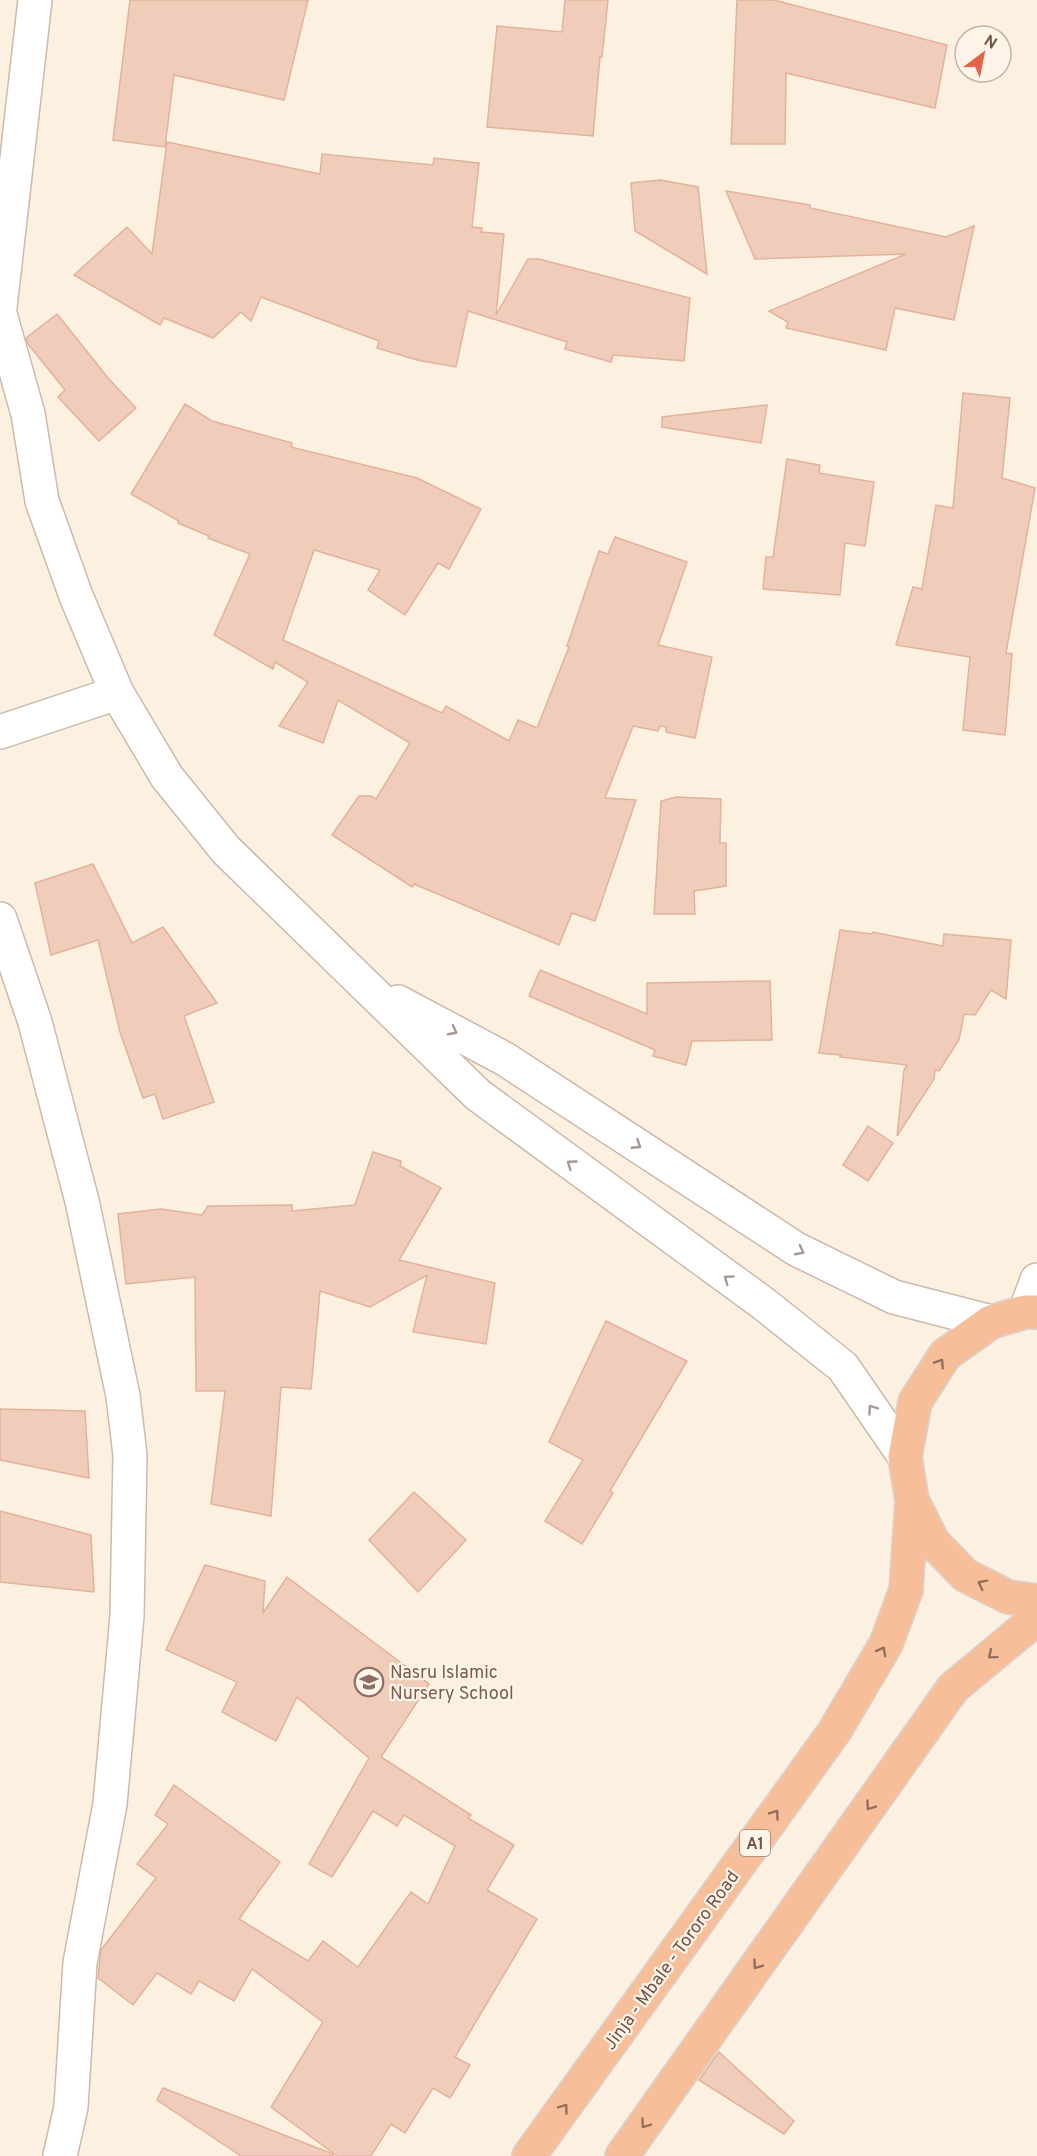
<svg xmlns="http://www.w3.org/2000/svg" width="1037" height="2156" font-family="Overpass,sans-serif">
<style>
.building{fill:#f0cdba;stroke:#e3b29a;stroke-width:1.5}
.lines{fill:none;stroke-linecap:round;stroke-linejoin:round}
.minor-casing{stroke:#ceb9ac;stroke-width:36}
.secondary-casing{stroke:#d1b9a9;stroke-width:36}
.trunk-casing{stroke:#dad3d0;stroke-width:36}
.minor{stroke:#fff;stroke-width:33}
.secondary{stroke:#fff;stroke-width:33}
.trunk{stroke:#f7be9a;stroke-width:33}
.oneway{stroke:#aa9992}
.oneway2{stroke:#936f5d}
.labels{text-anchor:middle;stroke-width:4.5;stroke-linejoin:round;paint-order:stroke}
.shield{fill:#fff4e7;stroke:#9c8578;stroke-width:1.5}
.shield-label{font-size:16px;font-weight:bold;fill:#725549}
.education-label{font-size:18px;fill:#785e54;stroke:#fff4e7;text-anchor:start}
.street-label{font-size:18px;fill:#725549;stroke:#fff4e7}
</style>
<rect width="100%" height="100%" fill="#fcf0e1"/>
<g class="building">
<path d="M130 0H308L284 100 174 75 165 147 113 140Z"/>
<path d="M565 0H608L602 57H600L593 136 487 127 497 26 562 32Z"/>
<path d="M737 0H774L947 45 935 108 786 73 785 144H731Z"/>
<path d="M167 142 320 174 322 154 433 165 434 158 479 163 472 227 482 228 481 232 504 234 496 315 528 259H539L690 298 684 361 613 355 611 362 565 349 567 342 468 311 456 367 417 360 377 348 379 341 261 297 251 321 241 312 213 338 164 318 160 325 74 275 127 227 152 254Z"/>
<path d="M660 180 698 187 707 274 635 231 631 183Z"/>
<path d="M726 191 810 205V208L946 237 974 226 954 320 895 308 886 350 786 328 788 322 769 311 906 254 755 259Z"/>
<path d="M57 314 108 378 136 408 99 441 58 397 65 390 28 344 26 338Z"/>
<path d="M963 393 1010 398 1002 478 1035 488 1006 653 1012 654 1005 735 963 730 970 657 896 645 913 587 922 589 936 505 953 508Z"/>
<path d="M185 404 212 421 292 443 291 447 417 478 481 509 449 569 438 563 405 615 368 590 380 570 314 550 283 640 442 713 446 706 509 741 518 720 537 728 569 647 567 646 599 551 608 554 615 537 687 562 658 645 712 657 695 738 666 732V727L660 726 658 731 633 726 605 798 636 800 595 921 572 913 559 945 414 884 412 887 332 835 359 796H371L376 799 410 743 338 700 323 743 279 726 308 682 275 662 273 669 214 635 250 554 208 538 209 536 178 523 179 521 131 494Z"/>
<path d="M767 405 761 443 662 427V417Z"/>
<path d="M787 459 820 465 819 473 874 482 865 546 845 543 840 595 763 589 766 557H773Z"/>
<path d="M676 797 721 799 720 843H726V886L694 891 695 914H654L661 801Z"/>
<path d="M93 864 132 943 163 927 217 1003 184 1016 214 1102 163 1119 155 1094 143 1098 120 1032 98 940 51 955 35 883Z"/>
<path d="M840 930 872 934 873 932 943 946 944 934 1011 940 1006 999 991 990 975 1015 964 1014 959 1040 939 1071 935 1070 934 1079 897 1136 904 1070 907 1065 840 1057 841 1055 819 1053Z"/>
<path d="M540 970 647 1014V983L770 981 772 1040 692 1041 686 1065 653 1056 655 1050 529 996Z"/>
<path d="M868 1126 893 1143 868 1181 843 1165Z"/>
<path d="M373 1152 401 1161 400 1166 441 1188 399 1260 495 1283 486 1344 413 1332 427 1275 370 1307 320 1291 311 1389 281 1387 271 1516 211 1504 225 1391H196L195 1277 126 1284 118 1214 161 1209 202 1215 208 1206 292 1205V1211L355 1205Z"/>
<path d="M606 1321 687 1361 610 1491 613 1493 582 1544 545 1521 583 1460 549 1442Z"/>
<path d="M0 1409 85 1411 89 1478 0 1460Z"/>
<path d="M414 1492 466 1540 418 1592 369 1540Z"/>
<path d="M0 1511 91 1535 94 1592 0 1582Z"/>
<path d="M205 1565 265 1581 263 1613 287 1577 429 1684 381 1757 471 1815 468 1818 514 1845 487 1890 537 1919 455 2057 470 2065 450 2098 433 2088 405 2133 391 2124 371 2156H337L271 2107 323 2022 252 1969 234 2001 199 1981 191 1994 157 1973 133 2005 98 1978 101 1950 156 1878 137 1864 168 1824 155 1815 174 1785 280 1862 239 1919 308 1961 323 1941 358 1967 411 1892 428 1904 455 1846 404 1815 397 1826 373 1811 332 1877 309 1864 369 1758 297 1697 276 1741 222 1712 237 1682 166 1650Z"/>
<path d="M719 2052 794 2121 784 2134 699 2080Z"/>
<path d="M163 2088 333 2154V2156H241L157 2100Z"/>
</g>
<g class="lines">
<g class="minor-casing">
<g id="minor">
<path d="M0 307 35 0"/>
<path d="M0 314 28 414 42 501 76 596 117 693 167 777 226 850 478 1095 764 1304 843 1367 905 1457"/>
<path d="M0 732 117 693"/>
<path d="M0 919 35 1022 82 1201 123 1396 130 1455 127 1616 110 1804 80 1963 71 2107 60 2156"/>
<path d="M398 1002 505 1059 796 1249 894 1297 991 1322"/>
</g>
</g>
<g class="secondary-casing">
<path id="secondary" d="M1025 1312 1037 1280"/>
</g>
<g class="trunk-casing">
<g id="trunk">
<path d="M1037 1312H1025L991 1322 945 1355 915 1402 905 1457 912 1500 933 1542 965 1575 1008 1597 1037 1601"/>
<path d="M529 2156 834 1732 886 1644 906 1590 912 1500"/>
<path d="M622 2156 953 1688 1037 1618"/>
</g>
</g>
<use href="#minor" class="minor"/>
<use href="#secondary" class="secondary"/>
<use href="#trunk" class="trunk"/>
</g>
<defs><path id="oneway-chevron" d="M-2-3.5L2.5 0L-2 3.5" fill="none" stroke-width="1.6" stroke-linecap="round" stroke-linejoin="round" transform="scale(1.5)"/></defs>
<g class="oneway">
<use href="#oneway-chevron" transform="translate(453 1031) rotate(28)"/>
<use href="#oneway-chevron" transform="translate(637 1145) rotate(33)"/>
<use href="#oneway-chevron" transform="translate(571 1164) rotate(-144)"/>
<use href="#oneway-chevron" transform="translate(800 1251) rotate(28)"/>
<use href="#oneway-chevron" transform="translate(728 1279) rotate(-144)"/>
<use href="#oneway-chevron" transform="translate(872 1409) rotate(-125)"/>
</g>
<g class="oneway2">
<use href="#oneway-chevron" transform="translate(940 1363) rotate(-57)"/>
<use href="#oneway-chevron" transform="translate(982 1584) rotate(-153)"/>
<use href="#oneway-chevron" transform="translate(882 1651) rotate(-61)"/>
<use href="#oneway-chevron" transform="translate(992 1655) rotate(140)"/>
<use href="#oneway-chevron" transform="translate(870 1806) rotate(125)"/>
<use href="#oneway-chevron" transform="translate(775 1814) rotate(-54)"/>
<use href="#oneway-chevron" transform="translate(757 1965) rotate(125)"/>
<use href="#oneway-chevron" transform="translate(564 2108) rotate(-54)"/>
<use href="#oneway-chevron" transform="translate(645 2124) rotate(125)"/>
</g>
<defs>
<g id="school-ring" transform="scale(1.5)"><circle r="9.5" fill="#fff4e7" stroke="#8d6e63" stroke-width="1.5"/><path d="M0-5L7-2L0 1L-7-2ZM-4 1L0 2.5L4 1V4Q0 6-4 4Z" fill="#8d6e63"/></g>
</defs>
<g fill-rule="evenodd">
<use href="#school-ring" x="369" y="1682"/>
</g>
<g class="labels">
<rect class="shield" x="740" y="1830" width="30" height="26" rx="4.5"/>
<g class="shield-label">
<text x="755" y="1849">A1</text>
</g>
<g class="education-label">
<text x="390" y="1678">Nasru Islamic<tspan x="390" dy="21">Nursery School</tspan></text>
</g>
<g class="street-label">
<text transform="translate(671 1960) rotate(-54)" y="6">Jinja - Mbale - Tororo Road</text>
</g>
</g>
<g transform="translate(983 54) rotate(32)"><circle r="28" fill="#fff4e7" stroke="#c7b4a8" stroke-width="1.5"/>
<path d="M0-4.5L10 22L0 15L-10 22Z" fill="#e46348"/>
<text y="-9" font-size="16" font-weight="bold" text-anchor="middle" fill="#725549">N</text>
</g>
</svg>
